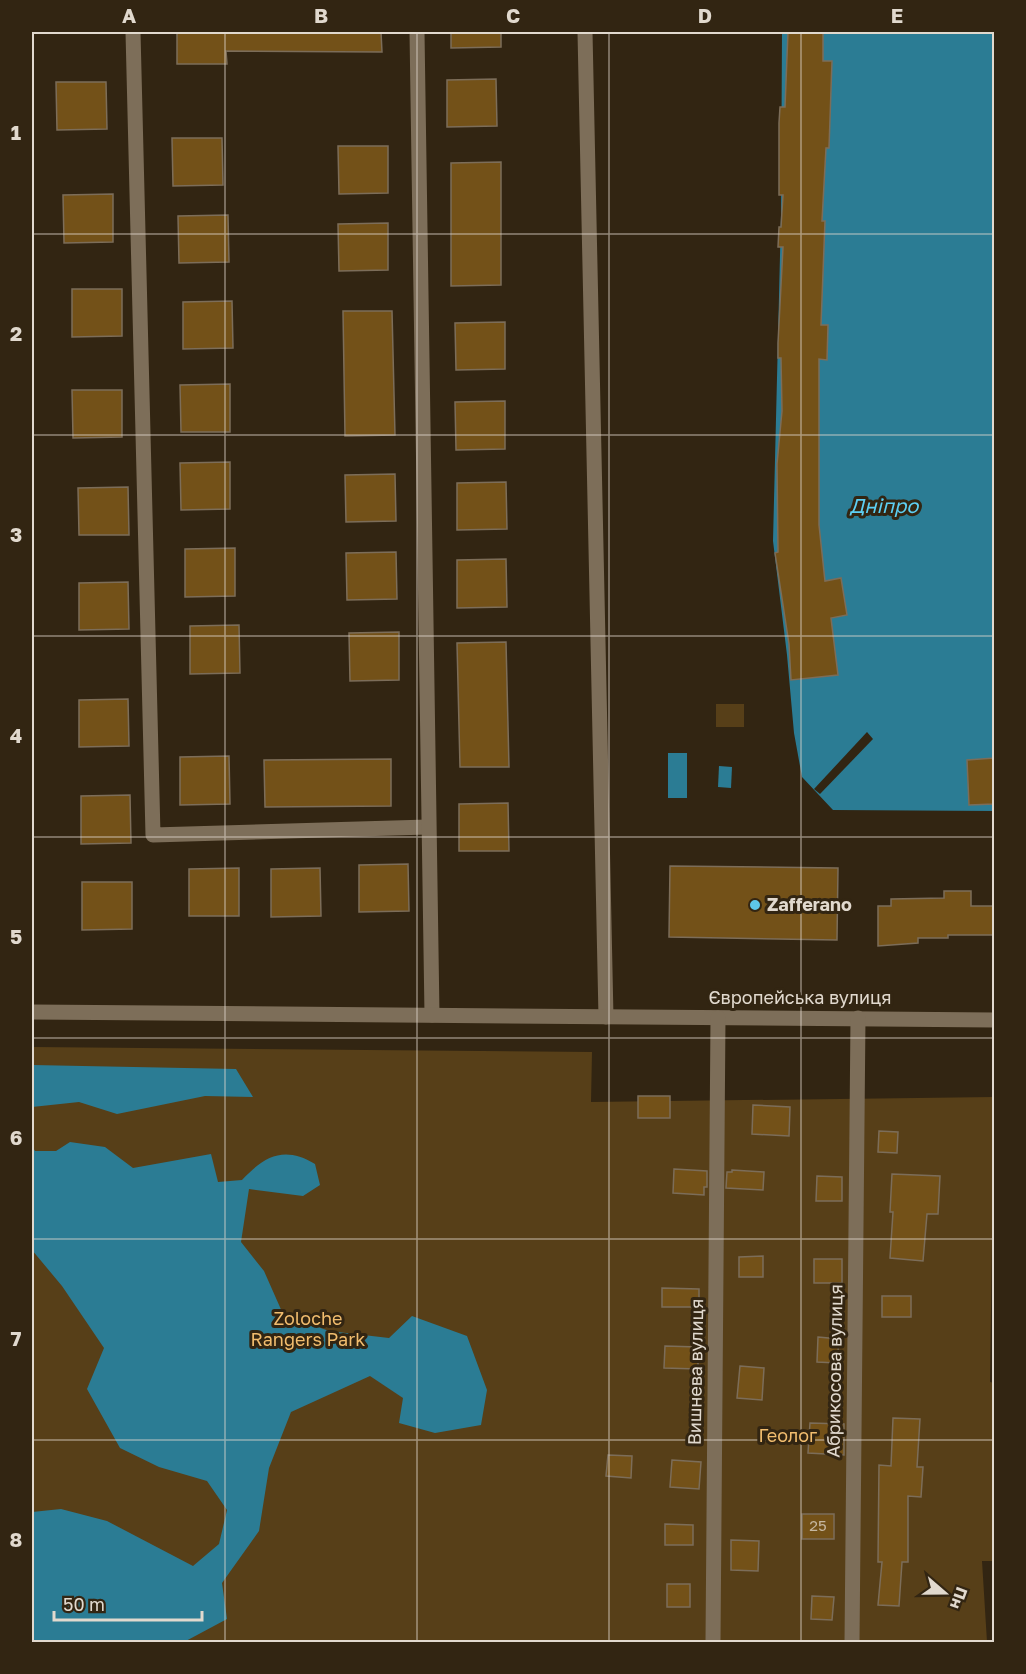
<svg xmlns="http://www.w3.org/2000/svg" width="1026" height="1674" font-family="'Golos Text',sans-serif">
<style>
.green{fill:#573f18}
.water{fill:#2b7c94}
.pier{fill:#322512}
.building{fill:#735118;stroke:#7c6d59;stroke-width:1.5}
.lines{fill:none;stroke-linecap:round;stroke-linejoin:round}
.minor{stroke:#7d6e59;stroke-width:15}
.grid{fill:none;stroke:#e1d9ce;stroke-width:1.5;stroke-opacity:0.55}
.poi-dot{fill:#5dc7e8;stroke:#322512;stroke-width:2}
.labels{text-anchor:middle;stroke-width:6;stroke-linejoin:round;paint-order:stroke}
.number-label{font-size:15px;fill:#c6b7a0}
.poi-label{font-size:18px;font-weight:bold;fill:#e1d9ce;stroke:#322512;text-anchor:start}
.street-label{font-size:18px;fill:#e1d9ce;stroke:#322512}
.park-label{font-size:18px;fill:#f2bd6e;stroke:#322512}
.water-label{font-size:20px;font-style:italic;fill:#5dcff3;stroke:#322512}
.neatline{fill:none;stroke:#e1d9ce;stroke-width:2}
.grid-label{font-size:20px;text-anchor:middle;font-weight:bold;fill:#e1d9ce}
</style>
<rect width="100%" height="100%" fill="#322512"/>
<g class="green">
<rect x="716" y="704" width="28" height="23"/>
<path d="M32 1047 592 1052 591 1102 994 1097 990 1382 994 1383V1561H982L987 1642H32Z"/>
</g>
<g class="water">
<path d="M782 32H994V811L833 810 802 777 794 733 787 655 773 541 781 215Z"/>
<rect x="668" y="753" width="19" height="45"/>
<path d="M719 766 732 767 731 788 718 787Z"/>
<path d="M32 1065 236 1069 253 1097 205 1096 117 1114 79 1102 32 1107Z"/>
<path d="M70 1142 105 1147 133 1168 211 1154 218 1182 242 1180C265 1155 285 1146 315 1164L320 1185 303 1196 249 1189 241 1242 264 1271 283 1314 329 1331 389 1338 412 1316 467 1336 487 1390 481 1425 435 1433 399 1423 403 1398 370 1376 291 1412 269 1468 259 1531 222 1583 227 1619 184 1642H32V1512L61 1509 107 1521 193 1566 219 1544 227 1510 207 1481 159 1467 120 1448 87 1389 104 1348 62 1286 32 1250V1146L35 1151H56Z"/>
</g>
<path class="pier" d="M867 732 873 739 820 794 814 789Z"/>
<g class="building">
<path d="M177 32H381L382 52 226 51 227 64H177Z"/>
<path d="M451 32H501V47L451 48Z"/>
<path d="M788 32H823V61H832L829 148H826L822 221H825L821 325H828L827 360 819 359V525L825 581 841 578 847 615 831 618 838 675 791 680 789 644 775 553 778 552 777 464 782 411 781 358H778V343L783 247H778L779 227H781L783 195H779V123L780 107H785Z"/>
<path d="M496 79 497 126 447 127V80Z"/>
<path d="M56 82H106L107 129 57 130Z"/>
<path d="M172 138H222L223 185 173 186Z"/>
<path d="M338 146H388V193L339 194Z"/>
<path d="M501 162V285L451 286V163Z"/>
<path d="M113 194V242L64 243 63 195Z"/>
<path d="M228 215 229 262 179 263 178 216Z"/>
<path d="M388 223V270L339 271 338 224Z"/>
<path d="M72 289H122V336L72 337Z"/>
<path d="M232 301 233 348 183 349V302Z"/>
<path d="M343 311H392L395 435 345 436Z"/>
<path d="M505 322V369L456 370 455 323Z"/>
<path d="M230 384V432H181L180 385Z"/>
<path d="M72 390H122V437L73 438Z"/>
<path d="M505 401V449L456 450 455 402Z"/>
<path d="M230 462V509L181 510 180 463Z"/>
<path d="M395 474 396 521 346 522 345 475Z"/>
<path d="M506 482 507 529 457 530V483Z"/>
<path d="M128 487 129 535H79L78 488Z"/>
<path d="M235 548V596L185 597V549Z"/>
<path d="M396 552 397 599 347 600 346 553Z"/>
<path d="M506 559 507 607 457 608V560Z"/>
<path d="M128 582 129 629 79 630V583Z"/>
<path d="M239 625 240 673 190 674V626Z"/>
<path d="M399 632V680L350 681 349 633Z"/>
<path d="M506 642 509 767H460L457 643Z"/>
<path d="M128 699 129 746 79 747V700Z"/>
<path d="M229 756 230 804 180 805V757Z"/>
<path d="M994 758V804L969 805 967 760Z"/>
<path d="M391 759V806L265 807 264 760Z"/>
<path d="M130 795 131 843 81 844V796Z"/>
<path d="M508 803 509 851H459V804Z"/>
<path d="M408 864 409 911 359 912V865Z"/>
<path d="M670 866 838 868 837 940 669 937Z"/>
<path d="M239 868V916H189V869Z"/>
<path d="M320 868 321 916 271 917V869Z"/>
<path d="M82 882H132V929L82 930Z"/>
<path d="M944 891H971V906H994V935H948V938H918V943L878 946V906H891V899L944 898Z"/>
<rect x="638" y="1096" width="32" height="22"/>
<path d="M753 1105 790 1107 789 1136 752 1134Z"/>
<path d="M879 1131 898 1132 897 1153 878 1152Z"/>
<path d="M674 1169 707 1171V1187H704V1195L673 1193Z"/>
<path d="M732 1170 764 1172 763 1190 726 1188 727 1172H732Z"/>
<path d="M892 1174 940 1176 938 1214H927L923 1261 890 1258 893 1212H890Z"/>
<path d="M817 1176 842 1177V1201H816Z"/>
<path d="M763 1256V1277H739V1257Z"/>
<rect x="814" y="1259" width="28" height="24"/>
<path d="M662 1288 699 1289V1307H662Z"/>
<rect x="882" y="1296" width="29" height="21"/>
<path d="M818 1337 839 1339 837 1363 817 1362Z"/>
<path d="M665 1346 698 1347V1369L664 1368Z"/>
<path d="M740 1366 764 1368 762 1400 737 1398Z"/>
<path d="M893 1418 920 1419 917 1467H923L921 1497 908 1496V1562H902L899 1606 878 1605 882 1562H878L879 1465 891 1466Z"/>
<path d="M810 1423 844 1424V1455L808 1453Z"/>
<path d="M608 1455 632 1456 631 1478 606 1476Z"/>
<path d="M672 1460 701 1462 699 1489 670 1487Z"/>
<rect x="802" y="1514" width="32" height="25"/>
<path d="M665 1524 693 1525V1545H665Z"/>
<path d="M731 1540 759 1541 758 1571 731 1570Z"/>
<rect x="667" y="1584" width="23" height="23"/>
<path d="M812 1596 834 1597 832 1620 811 1619Z"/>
</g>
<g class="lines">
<g class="minor">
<path d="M133 32 153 835 428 827"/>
<path d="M417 32 432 1015"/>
<path d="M585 32 606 1017"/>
<path d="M32 1012 994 1020"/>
<path d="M713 1642 718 1018"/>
<path d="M852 1642 858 1018"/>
</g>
</g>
<path class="grid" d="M225 32V1642M417 32V1642M609 32V1642M801 32V1642M32 234H994M32 435H994M32 636H994M32 837H994M32 1038H994M32 1239H994M32 1440H994"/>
<circle class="poi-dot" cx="755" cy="905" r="6"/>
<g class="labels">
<g class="number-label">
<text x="818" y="1531">25</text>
</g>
<g class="poi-label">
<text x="767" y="911">Zafferano</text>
</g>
<g class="street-label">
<text x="800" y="1004">Європейська вулиця</text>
<text transform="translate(835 1371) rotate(-89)" y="6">Абрикосова вулиця</text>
<text transform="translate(696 1372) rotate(-89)" y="6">Вишнева вулиця</text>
</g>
<g class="park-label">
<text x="308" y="1325">Zoloche<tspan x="308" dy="21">Rangers Park</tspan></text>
<text x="788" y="1442">Геолог</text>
</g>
<g class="water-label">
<text x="884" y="513">Дніпро</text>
</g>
</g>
<rect width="1026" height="1674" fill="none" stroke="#322512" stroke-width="66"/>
<g transform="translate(945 1593) rotate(110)" stroke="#322512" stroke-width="4.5" paint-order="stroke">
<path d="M0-4.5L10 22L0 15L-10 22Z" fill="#e1d9ce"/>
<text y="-9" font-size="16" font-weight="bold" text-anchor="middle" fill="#e1d9ce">Пн</text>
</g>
<path d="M54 1611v9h148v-9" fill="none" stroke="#e1d9ce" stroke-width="3"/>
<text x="63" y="1611" font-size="18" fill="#e1d9ce" stroke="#322512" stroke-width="4.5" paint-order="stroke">50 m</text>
<rect x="33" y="33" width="960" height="1608" class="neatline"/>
<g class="grid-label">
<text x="129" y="23">A</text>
<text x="321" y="23">B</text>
<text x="513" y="23">C</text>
<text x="705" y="23">D</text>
<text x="897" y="23">E</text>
<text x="16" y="140">1</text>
<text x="16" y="341">2</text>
<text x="16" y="542">3</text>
<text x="16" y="743">4</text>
<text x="16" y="944">5</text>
<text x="16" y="1145">6</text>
<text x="16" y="1346">7</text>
<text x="16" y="1547">8</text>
</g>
</svg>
